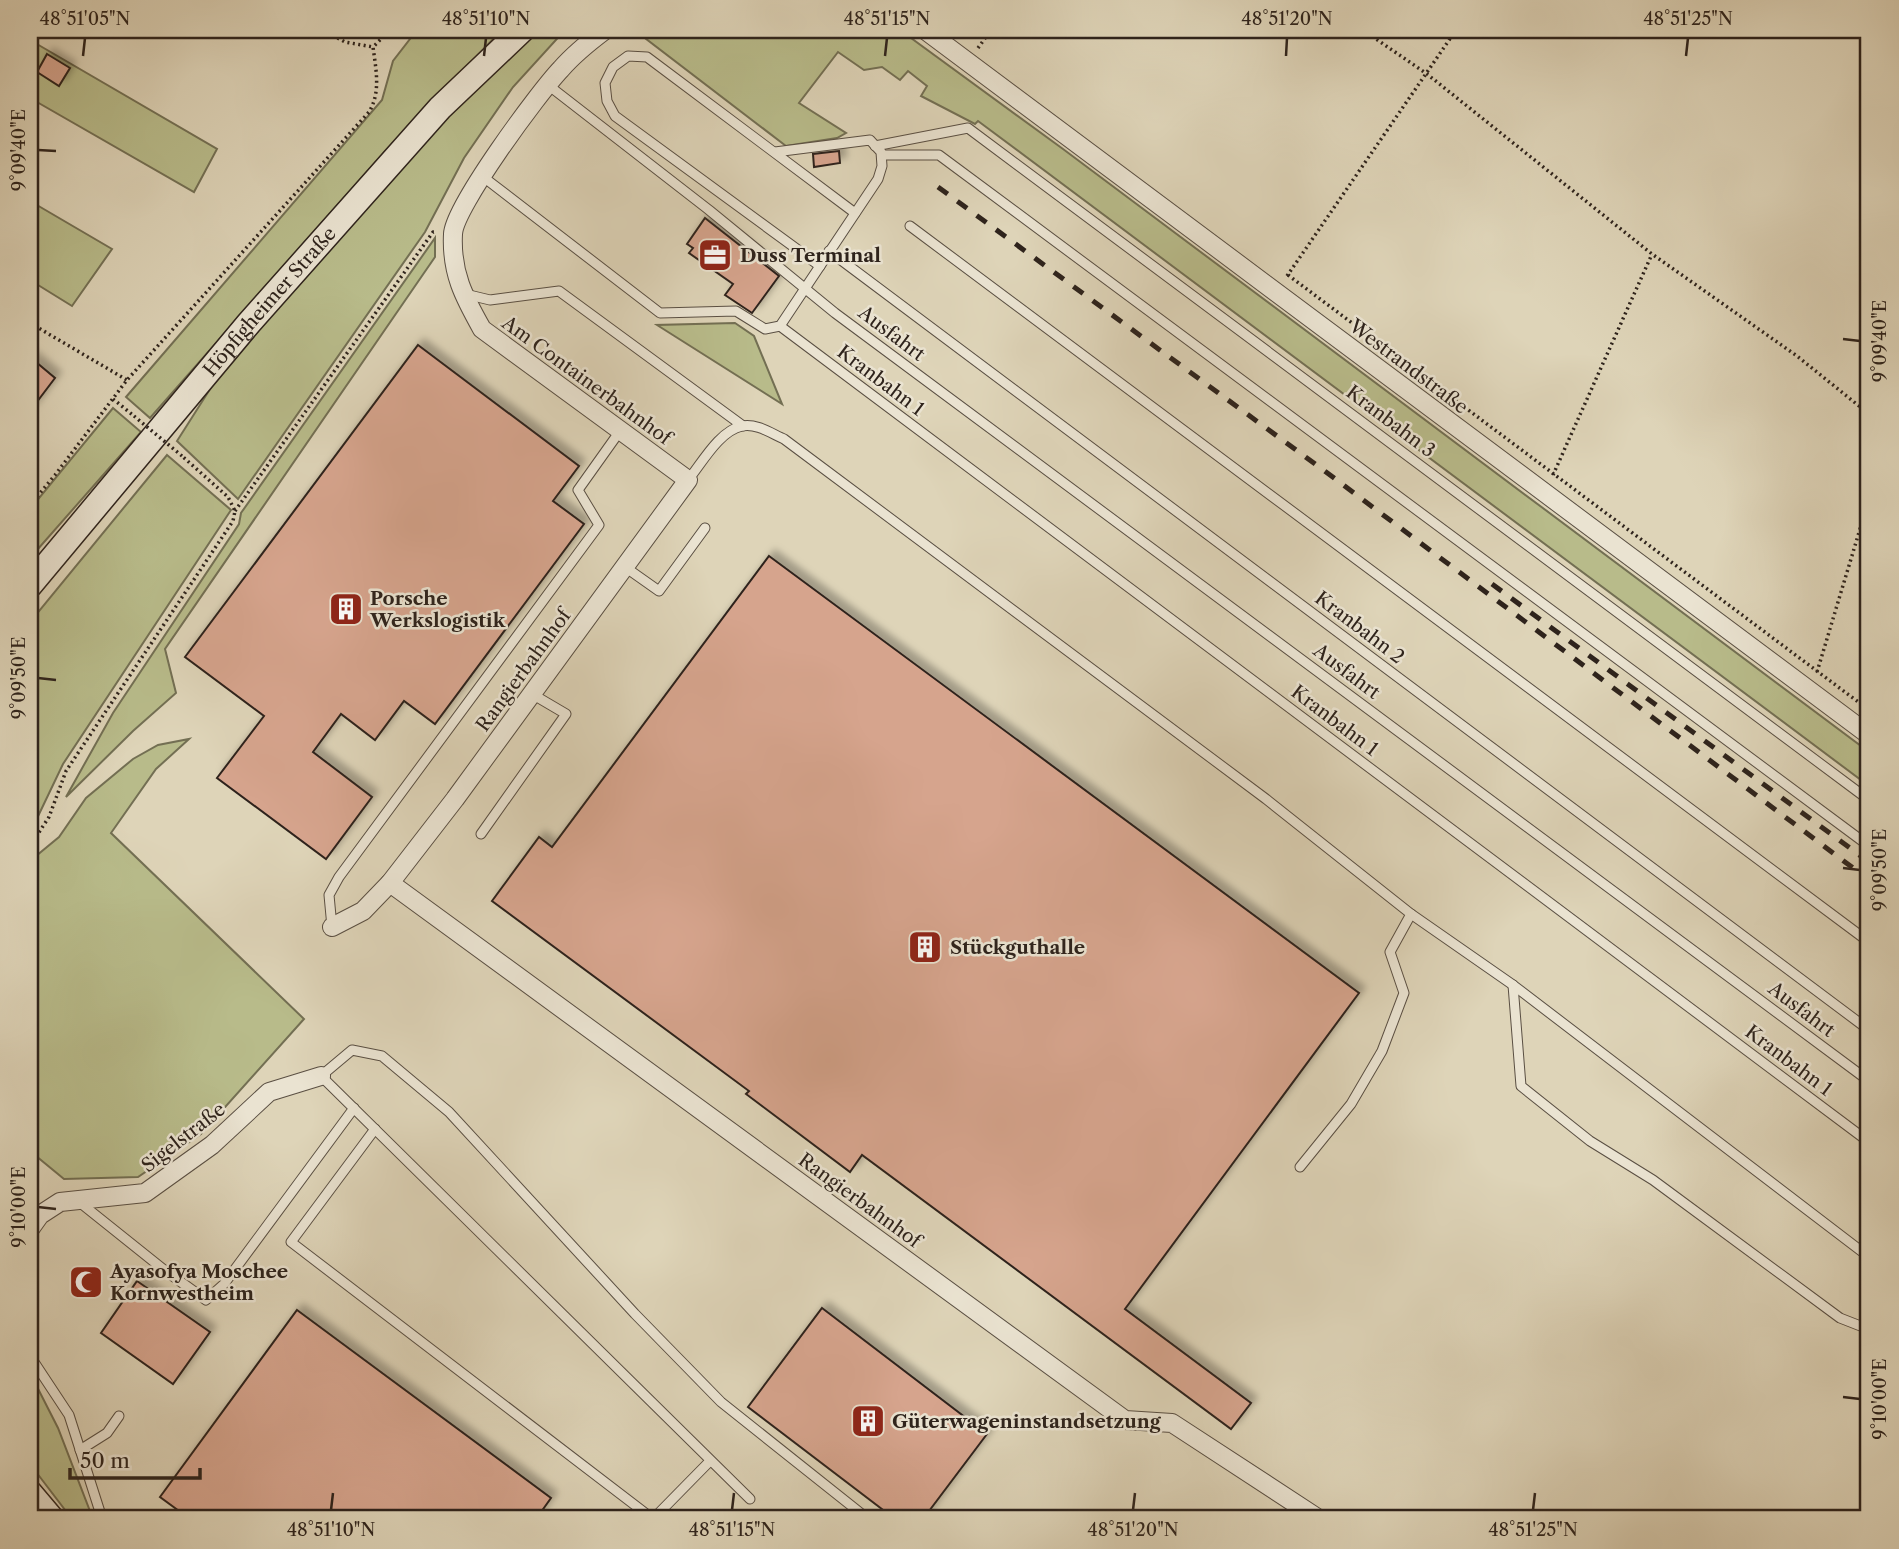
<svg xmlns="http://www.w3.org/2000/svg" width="1899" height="1549" font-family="'Libre Caslon Text',serif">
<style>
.green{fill:#b8bb8a;stroke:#736f53;stroke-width:2}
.building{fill:#d6a48d;stroke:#2e231c;stroke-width:2;filter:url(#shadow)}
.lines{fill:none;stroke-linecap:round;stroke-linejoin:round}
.service-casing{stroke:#5a4f43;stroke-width:11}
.minor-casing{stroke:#5a4f43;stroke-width:20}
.secondary-casing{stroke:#2e231c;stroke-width:27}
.path{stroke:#2e231c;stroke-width:3.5;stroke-dasharray:2 3.5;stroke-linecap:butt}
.service{stroke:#eae3d1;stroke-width:9}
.minor{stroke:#eae3d1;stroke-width:18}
.secondary{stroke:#eae3d1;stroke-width:24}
.rail{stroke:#2e231c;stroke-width:5;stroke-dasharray:12 12;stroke-linecap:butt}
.path-bridge{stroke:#2e231c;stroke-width:3.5;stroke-dasharray:2 3.5;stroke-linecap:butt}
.ticks{fill:none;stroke:#2e231c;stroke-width:2.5}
.labels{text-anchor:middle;stroke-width:5;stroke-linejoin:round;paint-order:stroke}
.poi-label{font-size:19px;font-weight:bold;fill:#2e231c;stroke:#eae3d1;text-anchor:start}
.street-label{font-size:19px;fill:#2e231c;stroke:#eae3d1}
.neatline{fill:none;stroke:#2e231c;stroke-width:2.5}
.ticks-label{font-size:18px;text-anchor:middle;fill:#2e231c}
</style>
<defs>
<filter id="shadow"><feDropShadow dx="6" dy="-6" stdDeviation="3.5" flood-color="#0004"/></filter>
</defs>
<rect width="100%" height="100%" fill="#ded4b8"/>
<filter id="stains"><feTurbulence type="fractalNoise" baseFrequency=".00286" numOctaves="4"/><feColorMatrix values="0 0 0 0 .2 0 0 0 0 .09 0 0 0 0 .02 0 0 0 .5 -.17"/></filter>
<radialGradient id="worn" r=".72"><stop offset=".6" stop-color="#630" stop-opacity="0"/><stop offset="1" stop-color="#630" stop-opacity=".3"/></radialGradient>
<g class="green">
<path d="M417 30H502L387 149 150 418 126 397 382 100 393 61Z"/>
<path d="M538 30H565L513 87 464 158 425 232 238 499 177 441 212 386 301 277 462 101Z"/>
<path d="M649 30H900L1063 149 1869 752V786L978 121 975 124 921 96 927 86 908 71 900 80 882 67 864 70 838 52 799 103 846 133 837 138 786 146 641 35Z"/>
<path d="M30 40 217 149 194 192 30 98Z"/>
<path d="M30 201 112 249 72 306 30 280Z"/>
<path d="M435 238V257L165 649 176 693 133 731 66 797 113 713 239 524 241 513Z"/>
<path d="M735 323 754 336 782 404 657 325Z"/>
<path d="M113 408 141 432 30 558V509Z"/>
<path d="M167 455 231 510 63 764 30 833V622Z"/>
<path d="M189 739 156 769 111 833 304 1019 201 1134 138 1177 64 1179 30 1151V861L59 837 86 798 133 759 158 745Z"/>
<path d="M30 1373 58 1428 93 1519H72L30 1464Z"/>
</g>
<g class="building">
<path d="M47 54 70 68 59 86 37 72Z"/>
<path d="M839 151 840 163 814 167 813 154Z"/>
<path d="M705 218 779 276 752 313 725 295 733 284 689 253 693 248 687 244Z"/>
<path d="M418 345 579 466 553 501 584 524 435 724 404 701 375 740 341 714 313 752 372 797 326 859 217 778 264 716 185 657Z"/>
<path d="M30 357 55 378 30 411Z"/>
<path d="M769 556 1359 993 1125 1309 1251 1403 1231 1429 862 1155 850 1172 746 1094 749 1091 492 901 539 837 552 847Z"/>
<path d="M137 1281 210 1332 173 1384 101 1333Z"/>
<path d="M822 1308 987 1434 923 1519H895L748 1407Z"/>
<path d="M297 1310 551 1498 536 1519H190L160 1497Z"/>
</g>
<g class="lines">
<g class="service-casing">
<g id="service">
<path d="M548 85 709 210 835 313 1869 1081"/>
<path d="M875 146 968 128 1869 800"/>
<path d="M882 155H939L1869 846"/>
<path d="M482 176 660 313 736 311 765 329 780 326 878 179 882 166 881 152 870 140 775 152"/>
<path d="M910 226 1869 942"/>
<path d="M829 251 1869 1030"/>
<path d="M820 266 615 116 607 101 605 83 613 67 628 56 647 57 855 213"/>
<path d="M465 294 490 300 559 291 743 426"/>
<path d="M780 326 1869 1142"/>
<path d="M688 480C702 463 719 431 742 426 757 423 772 434 784 439L1266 799 1411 914 1513 985 1869 1257"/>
<path d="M625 567 659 591 705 528"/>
<path d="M481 834 566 714 532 694"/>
<path d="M332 927 329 895 339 877 599 525 578 490 620 431"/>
<path d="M1513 985 1521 1086 1590 1141 1653 1180 1840 1318 1863 1327 1869 1322"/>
<path d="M375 1129 291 1242 653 1519"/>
<path d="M1300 1167 1351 1104 1382 1051 1404 993 1390 952 1411 914"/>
<path d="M78 1201 163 1269 206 1300 224 1284 354 1108"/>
<path d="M30 1356 69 1415 100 1512 104 1519"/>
<path d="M80 1450 107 1433 119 1416"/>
<path d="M750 1499 321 1076 352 1050 382 1056 449 1112 635 1314 721 1402 868 1519"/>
<path d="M653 1519 710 1461"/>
</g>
</g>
<g class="minor-casing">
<g id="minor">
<path d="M925 30 1869 735"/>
<path d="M390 883 1125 1420 1172 1423 1319 1519"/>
<path d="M332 927 363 911 390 883 455 799 688 480 482 329C464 297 451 273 453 234 454 207 539 92 561 69 574 54 589 42 605 30"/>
<path d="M30 1229 40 1215 60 1202 145 1193 212 1145 269 1092 321 1076"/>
</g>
</g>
<g class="secondary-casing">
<g id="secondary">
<path id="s1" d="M30 585 249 323 440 108 522 30"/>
<path d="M30 1493 52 1519"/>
</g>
</g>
<g class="path">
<path d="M323 30 345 42 373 47"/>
<path d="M1363 30 1427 74 1652 254 1797 356 1869 414"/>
<path d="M978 48 991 30"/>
<path d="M1288 275 1869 710"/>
<path d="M1287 276 1456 30"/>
<path d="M30 323 127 380"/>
<path d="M113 399 134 416"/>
<path d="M1553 475 1652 254"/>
<path d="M30 505 55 475 127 380 369 112C381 92 376 70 373 47L390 30"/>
<path d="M235 511 433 232H436"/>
<path d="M1817 672 1869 499"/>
<path d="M30 846 49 817 66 771 233 521 235 511 228 497 182 456"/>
</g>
<use href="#service" class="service"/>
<use href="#minor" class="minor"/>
<use href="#secondary" class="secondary"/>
<g class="rail">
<path d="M938 187 1326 472 1869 880"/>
<path d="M1492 584 1869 862"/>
</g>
<path class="path-bridge" d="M134 416 182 456"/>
</g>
<path class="ticks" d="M83 56 85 38M484 56 486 38M885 56 887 38M1286 56 1287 38M1686 56 1688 38M38 150 56 151M1843 339 1860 341M38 678 56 680M1843 868 1860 870M38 1207 56 1209M1843 1397 1860 1399M331 1510 333 1493M732 1510 734 1493M1133 1510 1135 1493M1533 1510 1535 1493"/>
<defs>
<g id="office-square" transform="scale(1.75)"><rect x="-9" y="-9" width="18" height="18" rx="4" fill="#8f2418" stroke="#eae3d1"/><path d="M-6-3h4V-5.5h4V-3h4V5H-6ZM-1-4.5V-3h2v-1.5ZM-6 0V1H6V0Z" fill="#fff"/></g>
<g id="building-square" transform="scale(1.75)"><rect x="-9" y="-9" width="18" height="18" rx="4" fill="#8f2418" stroke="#eae3d1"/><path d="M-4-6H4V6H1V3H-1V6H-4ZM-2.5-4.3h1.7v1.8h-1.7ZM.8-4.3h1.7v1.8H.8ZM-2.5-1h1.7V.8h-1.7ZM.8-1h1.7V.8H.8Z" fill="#fff"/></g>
<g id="mosque-square" transform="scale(1.75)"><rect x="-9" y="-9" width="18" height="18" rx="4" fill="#8f2418" stroke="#eae3d1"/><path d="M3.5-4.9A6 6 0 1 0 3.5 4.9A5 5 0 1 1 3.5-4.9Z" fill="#fff"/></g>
</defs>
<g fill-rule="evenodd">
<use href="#office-square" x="715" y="255"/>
<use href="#building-square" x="346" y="609"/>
<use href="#building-square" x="925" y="947"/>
<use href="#mosque-square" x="86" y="1282"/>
<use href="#building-square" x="868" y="1421"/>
</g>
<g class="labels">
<g class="poi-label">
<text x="740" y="262">Duss Terminal</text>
<text x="370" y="605">Porsche<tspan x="370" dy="22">Werkslogistik</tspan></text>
<text x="950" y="954">Stückguthalle</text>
<text x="110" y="1278">Ayasofya Moschee<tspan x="110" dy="22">Kornwestheim</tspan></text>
<text x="892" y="1428">Güterwageninstandsetzung</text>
</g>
<g class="street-label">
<text dy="7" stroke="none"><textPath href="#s1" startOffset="371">Höpfigheimer Straße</textPath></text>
<text transform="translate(892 333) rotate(37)" y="7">Ausfahrt</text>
<text transform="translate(1409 366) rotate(37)" y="7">Westrandstraße</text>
<text transform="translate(587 380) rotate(36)" y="7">Am Containerbahnhof</text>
<text transform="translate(881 380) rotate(37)" y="7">Kranbahn 1</text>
<text transform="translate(1391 421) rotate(37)" y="7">Kranbahn 3</text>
<text transform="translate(1360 627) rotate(37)" y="7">Kranbahn 2</text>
<text transform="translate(523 670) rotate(-54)" y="7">Rangierbahnhof</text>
<text transform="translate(1347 671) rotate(37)" y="7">Ausfahrt</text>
<text transform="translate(1335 720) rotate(37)" y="7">Kranbahn 1</text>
<text transform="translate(1802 1009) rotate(37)" y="7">Ausfahrt</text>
<text transform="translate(1789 1060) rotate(37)" y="7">Kranbahn 1</text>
<text transform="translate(183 1137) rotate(-38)" y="7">Sigelstraße</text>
<text transform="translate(860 1200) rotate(36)" y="7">Rangierbahnhof</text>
</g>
</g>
<rect width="1899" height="1549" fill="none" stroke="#ded4b8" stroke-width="77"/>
<path d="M70 1468v10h130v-10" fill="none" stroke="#2e231c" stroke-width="3.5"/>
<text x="80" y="1468" font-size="21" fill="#2e231c" stroke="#eae3d1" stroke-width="5" paint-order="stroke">50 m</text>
<rect x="38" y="38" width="1822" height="1472" class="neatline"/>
<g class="ticks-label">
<text x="85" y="25">48°51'05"N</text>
<text x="486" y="25">48°51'10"N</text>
<text x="887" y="25">48°51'15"N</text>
<text x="1287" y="25">48°51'20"N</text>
<text x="1688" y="25">48°51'25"N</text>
<text transform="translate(19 150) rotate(-90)" y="6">9°09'40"E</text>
<text transform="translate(1880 341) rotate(-90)" y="6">9°09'40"E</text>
<text transform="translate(19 678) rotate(-90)" y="6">9°09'50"E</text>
<text transform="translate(1880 870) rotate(-90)" y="6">9°09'50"E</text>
<text transform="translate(19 1207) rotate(-90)" y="6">9°10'00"E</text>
<text transform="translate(1880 1399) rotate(-90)" y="6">9°10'00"E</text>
<text x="331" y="1536">48°51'10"N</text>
<text x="732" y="1536">48°51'15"N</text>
<text x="1133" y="1536">48°51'20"N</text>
<text x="1533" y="1536">48°51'25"N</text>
</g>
<rect width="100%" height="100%" filter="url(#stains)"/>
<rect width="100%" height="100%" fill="url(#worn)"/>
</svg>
